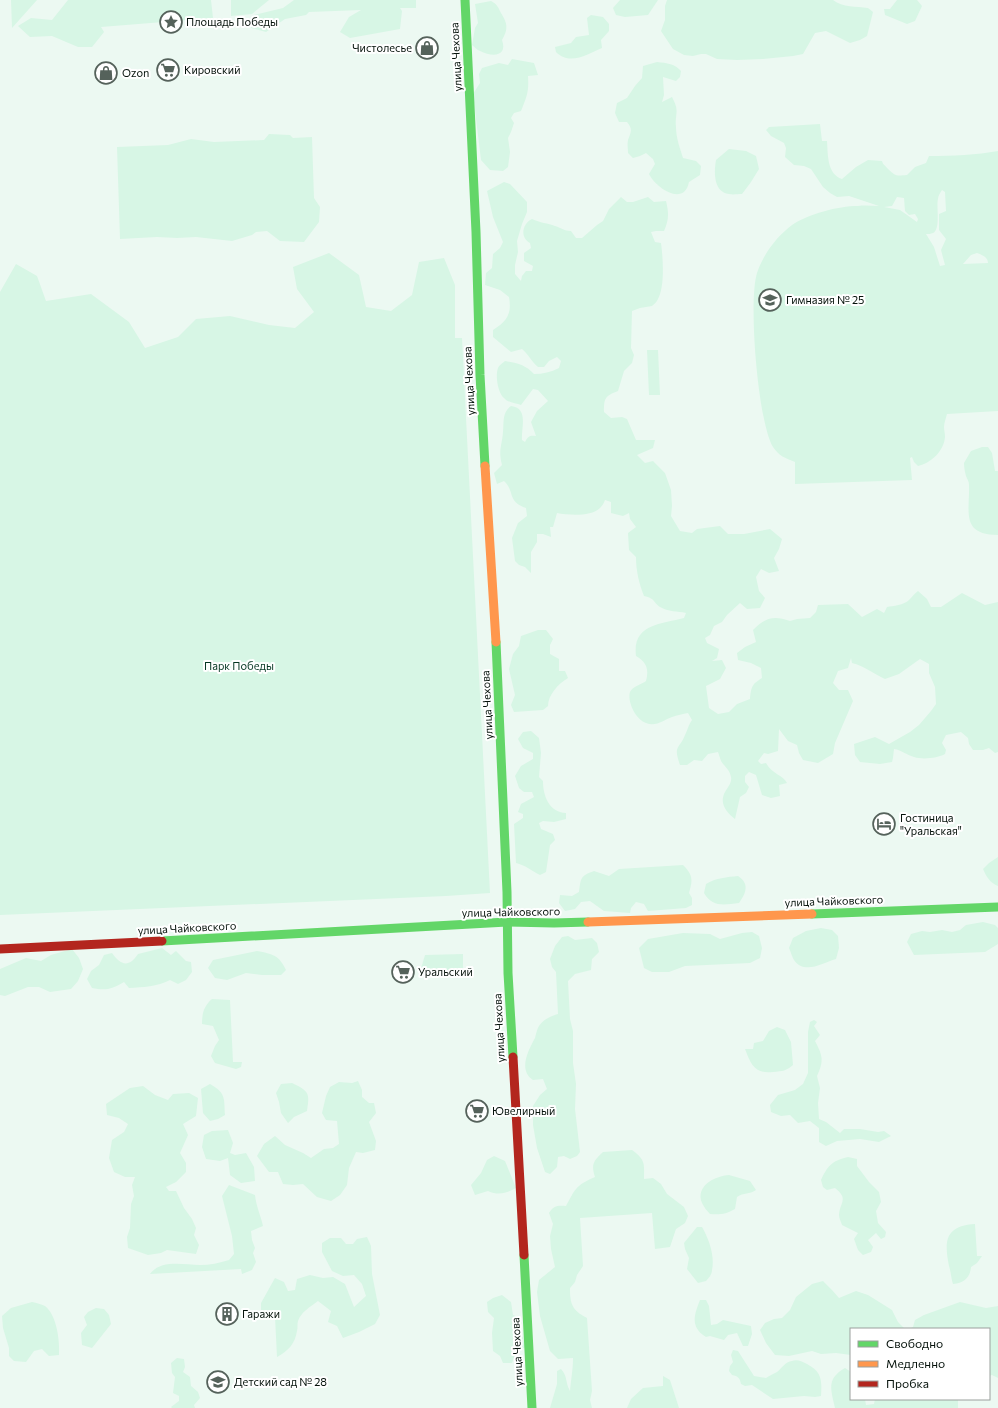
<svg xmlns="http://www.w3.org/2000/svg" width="998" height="1408" font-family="Commissioner,sans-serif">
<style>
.green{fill:#d7f6e5;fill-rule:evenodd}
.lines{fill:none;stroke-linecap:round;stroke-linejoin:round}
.fast{stroke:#63d668;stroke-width:9}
.slow{stroke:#ff974d;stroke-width:9}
.jam{stroke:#b3261e;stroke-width:9}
.labels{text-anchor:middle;stroke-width:4;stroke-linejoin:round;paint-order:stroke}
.poi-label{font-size:11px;fill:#04110a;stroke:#fff;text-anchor:start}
.street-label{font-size:11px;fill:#04110a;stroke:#fff}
.park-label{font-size:11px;fill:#043621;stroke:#fff}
</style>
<rect width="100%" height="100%" fill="#ecf9f2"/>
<g class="green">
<path d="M11 0H37L12 28Z"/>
<path d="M68 0H211L213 18 101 27 104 32 92 47H78L52 36 30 37 18 26 31 18 52 20Z"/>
<path d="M231 0H269L252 14 231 16Z"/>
<path d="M294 0H416V8H400L402 11 400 29 350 38 340 32 349 17 361 10 309 12 306 15 285 19 266 32 251 28 254 15 283 8Z"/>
<path d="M620 0H658L648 15 625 17 616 15 613 8Z"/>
<path d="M667 0H833C843 8 856 6 868 8L873 12 867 36 860 40 850 43 826 31 815 33 803 54 793 56 763 59 737 60 717 59 706 54H701L693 56 684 55 673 49 661 31 665 20V6Z"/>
<path d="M897 0H917L922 6 915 21 907 24 885 15 884 9H890Z"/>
<path d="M491 1C497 4 498 7 501 13 507 23 509 28 502 40 508 57 492 57 480 51 477 50 475 47 472 45L475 28 478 23 475 4Z"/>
<path d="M591 15 603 17 609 24V31L601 40 602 48C588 54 570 66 556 52L555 47 571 43 576 37 589 35 587 18Z"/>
<path d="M512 59 534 63 538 75 528 76C529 92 527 96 521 111L514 113 511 118 514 123 511 132 508 138 510 152 508 167 503 171 490 170 481 160 473 94 480 83 479 74 482 68 499 63 508 65Z"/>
<path d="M657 62C667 63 675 64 681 71L680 77 676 81 663 77 664 95 662 102 672 97C680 112 675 112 676 127 676 138 680 148 683 158L696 161 701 166 700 175 689 182C684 207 656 188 649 174L655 164 653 159 646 153 640 156 633 158 628 153C628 149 627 144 628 140 631 132 633 129 627 122H619L615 113 617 103 627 98 635 86 642 78 643 66Z"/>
<path d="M820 124 822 141H827C828 155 827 174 842 179L856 167 868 160 882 161C883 165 885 165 888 169 896 176 895 176 907 175L915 167 926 163 929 156C952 156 977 155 998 151V411L947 414C946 418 944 423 944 427 944 430 945 433 945 437 944 451 931 463 918 466L914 462 912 457 910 458 912 480 795 484V462C785 458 779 456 773 447 758 422 748 302 757 273 763 255 776 237 792 225 808 214 838 206 858 206 865 205 872 206 879 206L849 196 837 197 830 193 823 187 811 169 804 166 794 165 785 157 786 148 784 143 771 136 766 130 769 127ZM942 190 945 192 946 211 939 214V230L946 239 941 250 945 265 940 266 934 247 926 234C928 234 931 234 933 233 941 229 936 206 938 199 938 196 940 193 942 190ZM897 197 904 198 905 211 909 215 915 214 918 219 917 222 900 210 884 207 892 206ZM977 253C982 255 988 257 988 263L963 264 971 255Z"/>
<path d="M269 134 290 135 293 138 312 137 314 198 320 207 319 222 304 242 280 241 267 231 256 232 252 235 232 241 196 237 177 238 157 237 120 239 117 147 168 145 191 139 214 142 264 140Z"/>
<path d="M729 149 746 151 756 156 759 169 751 182 742 194C738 194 733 195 729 194 713 192 714 171 716 160Z"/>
<path d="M504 182 510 184 527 202V212L522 224 517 241 518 252 515 265V274L521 281 522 276 526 271H532L533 266 524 261V253L531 248 530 243C519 237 523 223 532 219 540 223 548 223 555 226 562 228 564 231 571 231L576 238H582L597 225 603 221 609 209 621 197 627 202H633L648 197 654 202 666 201C669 213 669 220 664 231H656L651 232 655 242 661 243C663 258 665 286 658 299 657 302 654 304 652 306L640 308 632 311 631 348 634 355 632 363 624 371 618 391C605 396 604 398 604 412L611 418 622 417 627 419 636 440H655L653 448 637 455 645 463 653 461 665 473 671 490 672 506 671 516 680 531 692 533 697 529 720 526 728 534H744L770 529 782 539 779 549 774 558 779 571 769 573 761 569 756 577 759 591 765 598 760 608 747 609 740 603 727 615 722 622 714 626 710 635 705 638 707 643 719 649 717 658 712 661 722 660 726 668 720 679 706 686 709 708 718 714 729 712 737 704 750 699C751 687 752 684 762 678L761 668 751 663 738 660 737 653 745 647 756 642 753 630C765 618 773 615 790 621L797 619 810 618 816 612 818 605 848 604 862 617 877 609 884 613 887 607C893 606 904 605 909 600 912 597 914 594 918 591L927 599 931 607H941L962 593 985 605 998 602V752L995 753 989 748 983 750H973L969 744 968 738 961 732 946 735 942 743 946 750 945 754C938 758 923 760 914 757 906 755 902 750 894 749L893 758 892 762 880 764 860 762 855 755 854 744 875 737 889 744 910 732 919 725 931 711 936 704 935 687 929 673V664L920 659 899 674 885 679C874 674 864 666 852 663L851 658 848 668 838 671 833 683 839 690H848L853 701 835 743 833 754 818 763 803 760 799 753 797 745 788 741 779 729 778 751 768 754 764 753 758 761 761 764 766 763C772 774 783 775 787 783L779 785 780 796 771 798 762 795 756 775 749 772 745 776V782L749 787 746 793 740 797 735 819C726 812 719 803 725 792 728 787 732 783 731 777 730 770 724 766 721 761 720 758 719 755 718 752L708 754 702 761 694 760 687 765H680C673 745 679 750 685 735 688 729 688 726 692 720L688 713C683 714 677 715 672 717 664 720 656 727 646 723 636 720 627 702 630 692 632 687 642 684 646 681 649 670 647 662 636 656 632 624 661 624 684 618L686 613C678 611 668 612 660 607 652 601 656 599 644 596 639 583 636 571 636 557L629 550 628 533 636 527 630 519 629 513 623 516 611 513V502L605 500C604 503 602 506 600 508 591 517 568 515 557 513L553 527H550L551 537 543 534H537V542L531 552V573L525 567 519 565 515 561 512 538 518 523 527 516 526 508C507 502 515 491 504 481L497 484 494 473 502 465C498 450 502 446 503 432 504 422 502 412 511 406 529 408 521 428 522 440L525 442C528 436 530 435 536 436L531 422 537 411 548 401 538 390 533 389 521 405C516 403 508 403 504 398 498 393 495 376 498 368 499 365 503 363 505 361 517 363 526 365 534 374 543 374 551 372 559 368L561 361 557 357 549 361 544 367H538C531 361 529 355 522 349L511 352 493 337V330C507 321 512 314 509 297L500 290 485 285 486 273 492 268 493 254 500 248 503 242 493 217 487 191Z"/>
<path d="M329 253 359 275 366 307 391 311 412 295 419 262 444 258 455 285V338H462L490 893 446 896 0 915V292L16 264 37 276 46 301 91 294 129 322 145 348 178 337 196 319 230 316 269 325 295 328 314 312 297 289 293 267Z"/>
<path d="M647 350H658L660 395H649Z"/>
<path d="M982 447H988L992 453 995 471H998V535C960 535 970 511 969 485 969 481 967 479 966 476 965 472 964 468 964 463L971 451Z"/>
<path d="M538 630H546L553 639 550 645V654L559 659V671H565L568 678C558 684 548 695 548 706L543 710 514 712 511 705 515 695 509 669 513 654 519 646 521 636Z"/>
<path d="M531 731 539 738 541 753 539 777 543 781C543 796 549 812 566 813V819L554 822 543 821 539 823 541 829 553 834 555 840 550 845 546 872 540 875C532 871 525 865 516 863L514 824 523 818V814L518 812 521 804 534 797 532 792H524L519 788 515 776 521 766 533 759V753L523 748 518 739 523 732Z"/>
<path d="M998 857V886C990 883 986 876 983 869L989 863Z"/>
<path d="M683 865C693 875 693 880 689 893L692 898V905L686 908 648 911 644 904 636 902 631 908 630 913 604 911 590 901 581 902 575 909 565 911 559 903 560 895 572 896 579 892C581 878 580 876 594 871L609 876 619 869Z"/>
<path d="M738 876C750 884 746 893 739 903 723 905 712 907 704 893L706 884C716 878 727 877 738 876Z"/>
<path d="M983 922 995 925 998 928V944L985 952 914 955 907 942 911 934 922 931 930 932 942 930 952 932 960 930 966 925Z"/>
<path d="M821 928 832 930 838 936 839 948 836 959C823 963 804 975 794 960 792 957 791 952 789 948L793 938 806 931Z"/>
<path d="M752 932 759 936 762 948 760 958 750 963 685 966 669 972H652L644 968 639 948 648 939 683 933 710 934 720 939 742 933Z"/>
<path d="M568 936 575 940 592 938 597 943 599 952 592 959 591 970 575 974 568 981 570 1019 573 1031V1063L576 1084 575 1109 580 1152 577 1156 570 1159 564 1156 558 1157 557 1167 550 1174 545 1172 537 1148 533 1125V1106L540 1095 547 1089 543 1079 533 1080C518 1070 528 1051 535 1038 536 1034 537 1029 539 1026 544 1019 551 1016 558 1014L556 972 552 967 550 959 555 946 562 937Z"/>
<path d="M162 948 171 955 176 951 186 961 191 962 192 972 186 980 178 984 170 980C157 987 143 987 129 988L124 982C112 989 106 991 92 988L87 979 91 971 99 965 104 955 112 953C120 964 128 969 138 954Z"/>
<path d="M72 949 79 958 83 969 78 981 71 989 50 992 39 987H28L5 996 0 995V969L26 958 41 961 51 955Z"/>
<path d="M257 951C273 954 279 955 286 970L281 975H262L246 973 227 980 215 978 208 968 213 960Z"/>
<path d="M463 954V971L420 972 425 955Z"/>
<path d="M212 999 230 1000 233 1062H242L241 1067 236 1069 215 1063 211 1056 215 1046 219 1040 213 1026 202 1024C202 1013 204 1006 212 999Z"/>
<path d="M814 1020 817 1022 814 1026 820 1035 815 1041C823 1056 824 1061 817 1076L820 1088 818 1103 819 1119 826 1122 840 1133 844 1129H860L878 1132 884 1131 891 1136 879 1142 860 1139 837 1141 826 1146 819 1142V1128L810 1121 798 1123 790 1115 781 1116 771 1112 770 1105 778 1095 795 1090 803 1084 808 1073V1032L810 1022Z"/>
<path d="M777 1027 785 1030 791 1042 793 1065C786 1071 783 1071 773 1072 755 1074 751 1065 745 1049H753L754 1043 763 1041 769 1031Z"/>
<path d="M358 1081 362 1090V1097L369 1103H374L376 1113 369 1122 376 1141 375 1150 363 1153 356 1152 349 1168 347 1185 340 1195 331 1201 317 1197 303 1184 293 1185 283 1184 278 1172H269L257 1156 264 1144 275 1136 285 1145 303 1153 311 1158 324 1149 333 1148 339 1144 337 1121 326 1120 322 1113 326 1096 330 1087 339 1082 352 1083Z"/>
<path d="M292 1083C309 1091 310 1093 307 1111L294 1117 288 1123 281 1113 279 1102 276 1093 281 1084Z"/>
<path d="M210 1084C226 1093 224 1098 225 1115L218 1119 210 1121 203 1113 201 1089Z"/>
<path d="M143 1086 155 1095 168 1100 173 1094 189 1093 198 1098 196 1116 183 1124 188 1135 180 1153 186 1163V1172L176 1182 166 1187 169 1191H176L184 1208 192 1219 196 1228 194 1235 199 1245 196 1254 167 1250 161 1253 148 1255 128 1248 127 1237 130 1228 131 1204 134 1196 132 1185 135 1177H125L114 1172 109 1158 112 1140 124 1132 128 1124 119 1118 107 1115 106 1104 130 1088Z"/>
<path d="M228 1130 233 1143 230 1153 235 1155 246 1153 254 1167 255 1181 241 1183 230 1175 228 1158 220 1161 206 1159 202 1147 204 1135 212 1131Z"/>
<path d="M632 1150C646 1160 644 1164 644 1179L653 1178 661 1184 667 1194 684 1207 688 1216 685 1223 676 1229 670 1247 655 1249 652 1213 580 1218 583 1266 577 1275 575 1282 570 1288C570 1304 572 1310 587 1318L592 1391 590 1400 592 1408H550L557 1384V1371L561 1369C568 1377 565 1382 570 1391 571 1379 573 1370 573 1358L558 1359 550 1351 540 1316 537 1292 539 1280 555 1267 551 1249 550 1236 553 1224 549 1213C553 1206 558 1205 566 1206 576 1188 575 1186 595 1177 591 1165 593 1161 603 1152Z"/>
<path d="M494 1156 505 1161 516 1188C507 1193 499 1196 488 1191L475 1195 471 1185 481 1173 487 1160Z"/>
<path d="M848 1157 857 1159V1166L869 1182 879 1192 881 1202 876 1211 878 1223 886 1232 885 1237 881 1239 876 1233 868 1240 873 1247 871 1252 863 1255 858 1250 854 1239 858 1233 842 1225C841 1222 839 1218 839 1215 840 1202 849 1199 835 1188L827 1190 823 1187 821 1180C828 1165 832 1161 848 1157Z"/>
<path d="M729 1175 750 1181 756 1190C749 1195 744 1192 737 1197L735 1209C726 1214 720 1215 710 1214 707 1211 704 1207 702 1203 695 1186 715 1176 729 1175Z"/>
<path d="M229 1185 255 1195C256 1206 261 1216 263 1226L251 1231 252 1240 255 1248 253 1253 256 1262 252 1270 242 1274 241 1269 150 1274C161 1259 184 1265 200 1265 210 1265 219 1263 229 1260L234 1254 232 1236 222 1196Z"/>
<path d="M975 1224 977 1256H982L977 1263 971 1267C970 1278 964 1283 953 1284 951 1278 951 1272 949 1266 944 1241 945 1226 975 1224Z"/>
<path d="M697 1227H702C709 1239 715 1256 712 1270 712 1274 709 1278 706 1281L698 1283 687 1269 689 1258 685 1249 684 1243Z"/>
<path d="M367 1237 371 1246 372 1274 380 1315 375 1324 359 1332 343 1338 337 1326 328 1322 331 1311 318 1301C310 1307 301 1312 298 1321 297 1324 298 1328 297 1331 295 1344 288 1351 277 1357L275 1317 261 1318V1303L275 1278 284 1282 288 1291 295 1290 297 1279 310 1275 323 1278 333 1277 345 1284 354 1307 366 1296 362 1284 354 1275 343 1276 332 1271 322 1252V1243L330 1238H341L346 1244H353L357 1239Z"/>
<path d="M823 1281 832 1290 839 1298 856 1291 868 1295 892 1310 898 1322 905 1329H851V1355L836 1353 821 1354 812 1351 789 1356 775 1355 766 1343 760 1330 765 1323 774 1319 782 1318 790 1310 796 1297 812 1284Z"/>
<path d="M502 1295 511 1302 513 1315 518 1317 525 1347 515 1355 512 1363H503L500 1356 493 1351 492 1333 494 1318 488 1312 487 1302 493 1298Z"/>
<path d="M700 1300H706L709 1306 711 1325 717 1324 723 1320 751 1326 752 1334 748 1346H743L737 1333 728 1335 724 1340 710 1336 706 1337C690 1327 694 1315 700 1300Z"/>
<path d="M32 1302C37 1303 41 1304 45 1306 57 1315 60 1342 59 1355L49 1356 42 1349 34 1351 26 1362 14 1361 9 1356V1348L3 1328 2 1316 11 1308Z"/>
<path d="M960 1302 986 1308 998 1306V1378L992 1375 989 1376V1329H909L913 1327 915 1320 924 1315Z"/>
<path d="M96 1308 104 1309 109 1315 111 1324 92 1348 82 1345 81 1333 87 1325 84 1317 88 1312Z"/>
<path d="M733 1350 738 1351 754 1376 766 1378C769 1376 773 1374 777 1372 782 1368 785 1362 792 1361 797 1359 803 1362 807 1364 822 1372 822 1380 821 1396L815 1397 804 1396 773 1399 752 1385 745 1386 741 1384C740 1378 738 1376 732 1375L729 1371 730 1366 733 1362 731 1355Z"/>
<path d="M177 1358 184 1359 185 1367 183 1372 190 1377 191 1386 198 1392 200 1398 194 1405 195 1408H172L171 1407 179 1401V1396L173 1393 175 1377 172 1373 171 1363Z"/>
<path d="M845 1368 851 1372V1399H865L866 1405 874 1404 875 1399H958V1408H835C831 1389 826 1379 845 1368Z"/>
<path d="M663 1376 670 1380 679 1408H627L631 1399 643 1388 663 1386Z"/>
</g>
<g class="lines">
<g class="fast">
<path d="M465 0 476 232 480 375 485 466"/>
<path d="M496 642 507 892 508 973 513 1057"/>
<path d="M812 914 998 907"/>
<path d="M162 941 507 922 554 923 588 922"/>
<path d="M524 1255 532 1408"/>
</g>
<g class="slow">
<path d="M485 466 496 642"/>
<path d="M588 922 812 914"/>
</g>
<g class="jam">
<path d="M0 949 162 941"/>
<path d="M513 1057 524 1255"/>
</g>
</g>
<defs>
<g id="sight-ring" transform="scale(1.15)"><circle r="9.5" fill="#fff" stroke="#55625b" stroke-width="1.5"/><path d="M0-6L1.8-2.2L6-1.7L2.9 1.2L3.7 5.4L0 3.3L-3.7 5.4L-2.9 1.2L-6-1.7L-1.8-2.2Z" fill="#55625b"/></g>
<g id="shop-ring" transform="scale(1.15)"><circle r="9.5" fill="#fff" stroke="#55625b" stroke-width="1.5"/><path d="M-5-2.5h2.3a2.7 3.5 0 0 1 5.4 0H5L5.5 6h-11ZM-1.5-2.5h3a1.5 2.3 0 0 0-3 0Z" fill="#55625b"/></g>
<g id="supermarket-ring" transform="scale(1.15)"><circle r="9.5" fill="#fff" stroke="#55625b" stroke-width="1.5"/><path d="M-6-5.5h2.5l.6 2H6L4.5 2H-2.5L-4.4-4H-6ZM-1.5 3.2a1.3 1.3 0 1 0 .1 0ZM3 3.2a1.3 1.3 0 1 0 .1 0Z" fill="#55625b"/></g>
<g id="school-ring" transform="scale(1.15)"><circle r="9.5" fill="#fff" stroke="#55625b" stroke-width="1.5"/><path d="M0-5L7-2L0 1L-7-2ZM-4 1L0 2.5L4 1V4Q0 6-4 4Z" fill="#55625b"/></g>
<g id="hotel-ring" transform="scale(1.15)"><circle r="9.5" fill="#fff" stroke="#55625b" stroke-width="1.5"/><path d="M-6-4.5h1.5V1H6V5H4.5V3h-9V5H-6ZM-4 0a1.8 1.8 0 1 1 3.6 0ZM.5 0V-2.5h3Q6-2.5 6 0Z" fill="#55625b"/></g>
<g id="building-ring" transform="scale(1.15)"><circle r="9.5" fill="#fff" stroke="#55625b" stroke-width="1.5"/><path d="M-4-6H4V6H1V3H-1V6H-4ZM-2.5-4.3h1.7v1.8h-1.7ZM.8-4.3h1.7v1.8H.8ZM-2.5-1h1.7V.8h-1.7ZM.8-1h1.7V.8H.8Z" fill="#55625b"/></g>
</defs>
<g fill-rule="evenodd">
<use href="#sight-ring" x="171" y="22"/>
<use href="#shop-ring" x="427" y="48"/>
<use href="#supermarket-ring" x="168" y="70"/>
<use href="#shop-ring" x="106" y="73"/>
<use href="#school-ring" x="770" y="300"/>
<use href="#hotel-ring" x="884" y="824"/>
<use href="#supermarket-ring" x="403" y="972"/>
<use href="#supermarket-ring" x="477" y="1111"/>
<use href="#building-ring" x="227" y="1314"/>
<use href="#school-ring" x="218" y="1382"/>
</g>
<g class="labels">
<g class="poi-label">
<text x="186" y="26">Площадь Победы</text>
<text x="412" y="52" text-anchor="end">Чистолесье</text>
<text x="184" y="74">Кировский</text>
<text x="122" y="77">Ozon</text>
<text x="786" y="304">Гимназия № 25</text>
<text x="900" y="822">Гостиница<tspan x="900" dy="13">"Уральская"</tspan></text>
<text x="418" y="976">Уральский</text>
<text x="492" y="1115">Ювелирный</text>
<text x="242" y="1318">Гаражи</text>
<text x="234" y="1386">Детский сад № 28</text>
</g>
<g class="street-label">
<text transform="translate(456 57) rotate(-93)" y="4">улица Чехова</text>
<text transform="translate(469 381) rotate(-93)" y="4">улица Чехова</text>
<text transform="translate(487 705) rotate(-93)" y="4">улица Чехова</text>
<text transform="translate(834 901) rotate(-2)" y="4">улица Чайковского</text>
<text transform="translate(511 912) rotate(-1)" y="4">улица Чайковского</text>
<text transform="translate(187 928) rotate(-3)" y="4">улица Чайковского</text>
<text transform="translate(499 1028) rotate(-93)" y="4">улица Чехова</text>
<text transform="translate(517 1352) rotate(-93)" y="4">улица Чехова</text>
</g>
<g class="park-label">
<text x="239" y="670">Парк Победы</text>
</g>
</g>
<rect x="850" y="1328" width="140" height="72" fill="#ffffff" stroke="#9ba09d"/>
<rect x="858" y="1341" width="20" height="6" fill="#63d668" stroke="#9ba09d"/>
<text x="886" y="1348" font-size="12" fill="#04110a">Свободно</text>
<rect x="858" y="1361" width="20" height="6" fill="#ff974d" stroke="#9ba09d"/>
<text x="886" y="1368" font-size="12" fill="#04110a">Медленно</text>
<rect x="858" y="1381" width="20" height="6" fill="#b3261e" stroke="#9ba09d"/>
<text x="886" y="1388" font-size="12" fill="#04110a">Пробка</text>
</svg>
